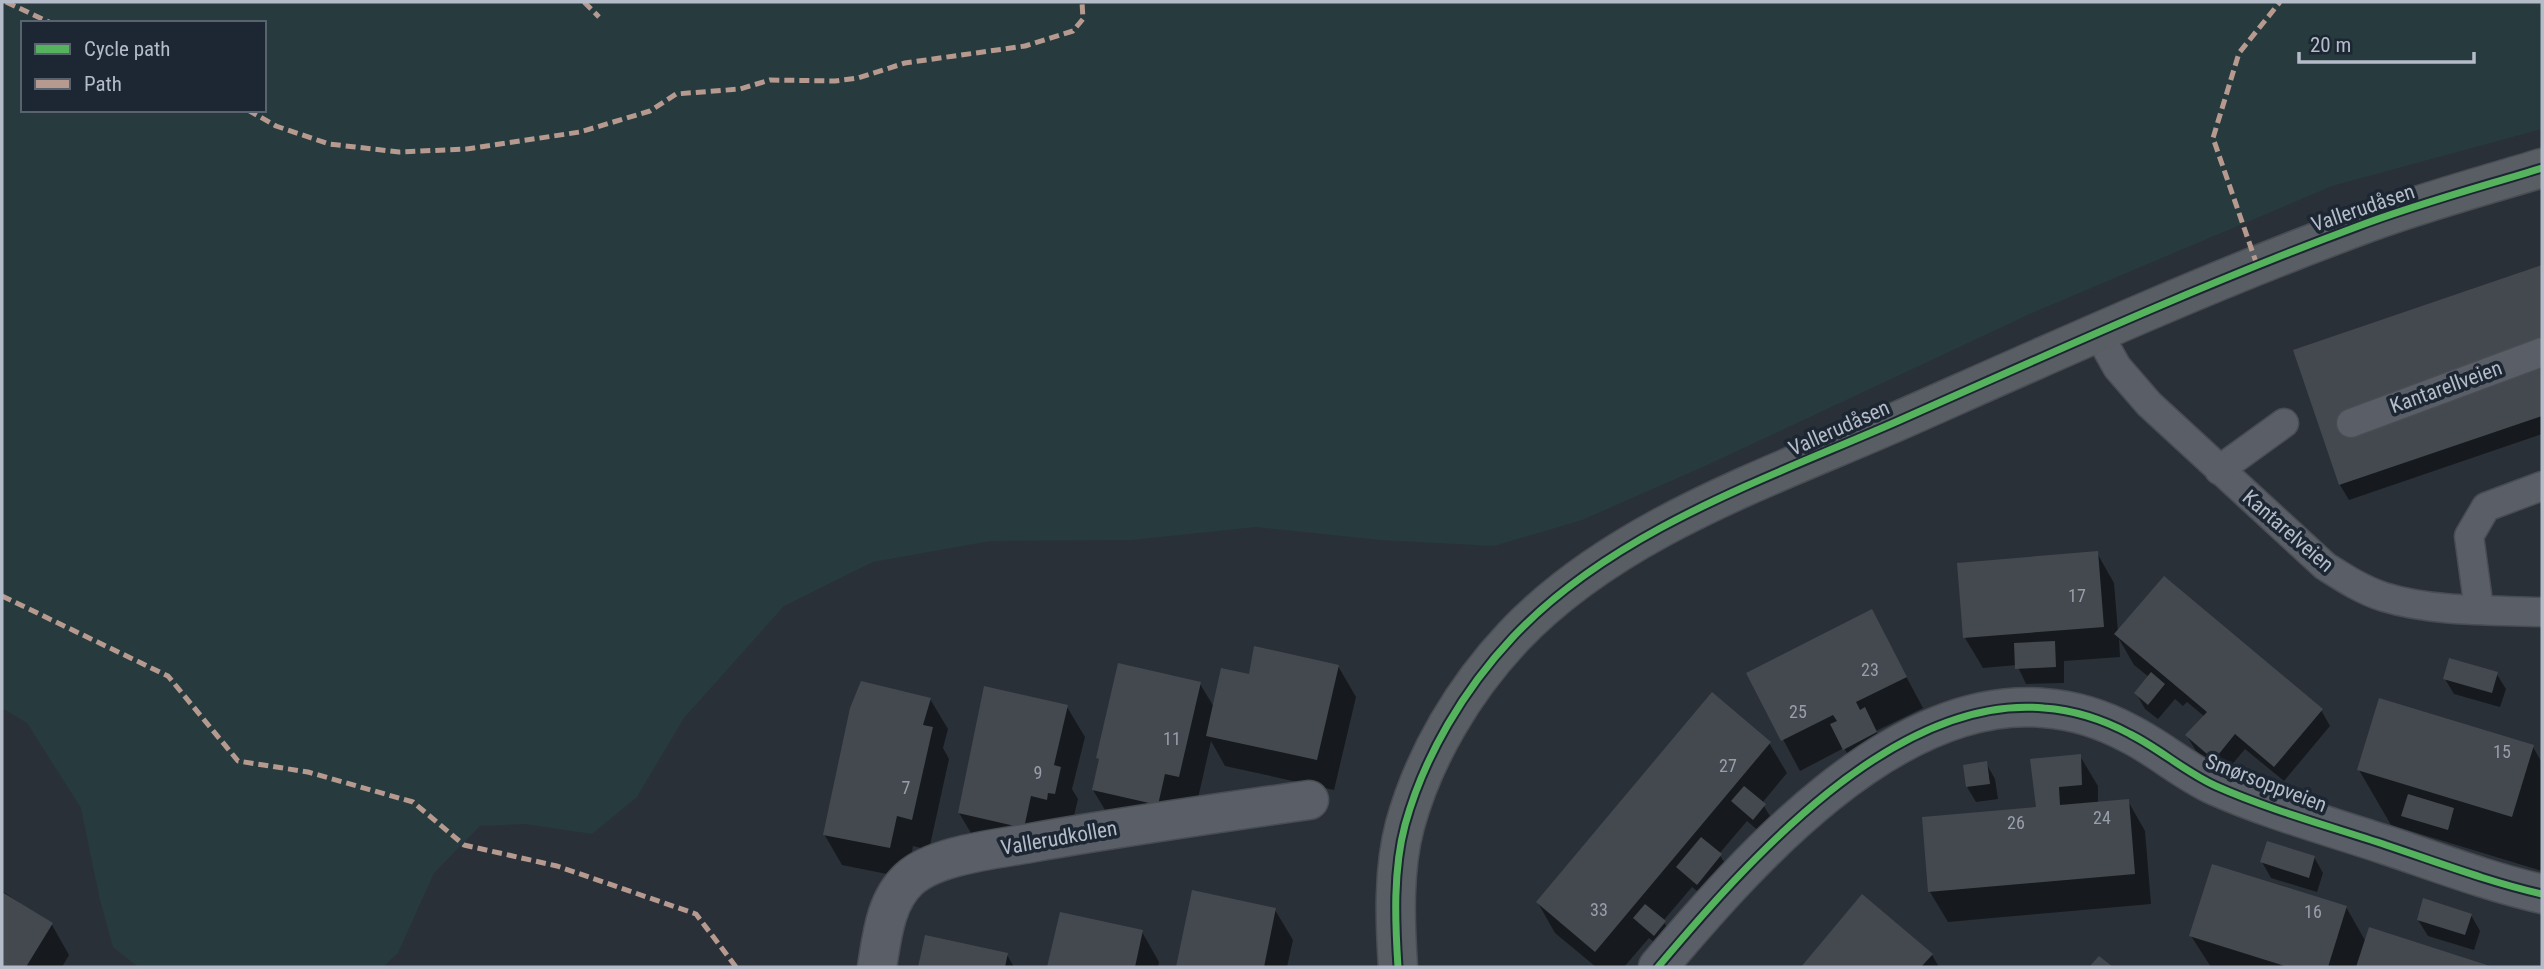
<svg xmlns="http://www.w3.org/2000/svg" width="2544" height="969" font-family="'Roboto Condensed',sans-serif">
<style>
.green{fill:#273a3e;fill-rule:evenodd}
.shadow{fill:#0007}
.building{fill:#444950}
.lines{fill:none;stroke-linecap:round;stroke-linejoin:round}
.lane-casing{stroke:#484c53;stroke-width:31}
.street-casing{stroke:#484c53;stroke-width:41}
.secondary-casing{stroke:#484c53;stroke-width:41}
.lane{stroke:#5a5e66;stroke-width:28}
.street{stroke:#5a5e66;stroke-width:38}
.secondary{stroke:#595d64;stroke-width:38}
.quiet{stroke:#b69a8f;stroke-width:5;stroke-dasharray:10 5;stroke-linecap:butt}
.cycleway-casing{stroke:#1d2633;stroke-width:11}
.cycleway{stroke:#56b35d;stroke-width:7}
.labels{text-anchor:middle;stroke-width:7;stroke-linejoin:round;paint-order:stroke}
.number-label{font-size:18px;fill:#989fab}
.street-label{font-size:21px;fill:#b4bcc9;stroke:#1d2633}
</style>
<rect width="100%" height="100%" fill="#2a3038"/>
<path class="green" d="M2 2H2542V129L2332 186 2032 313 1703 467 1582 520 1494 546 1380 540 1256 527 1132 540 990 541 873 562 784 606 684 718 637 797 592 834 525 824 480 826 434 873 398 953 383 967H138L113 947 100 900 81 808 27 723 2 708ZM23 23H264V110H23Z"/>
<g class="shadow">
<path d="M2542 267V434L2349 500 2340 485 2295 351Z"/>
<path d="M2097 553 2114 583 2118 632 2321 710 2330 726 2284 781 2245 749 2224 774 2196 751 2187 736 2205 717 2187 702 2183 706 2175 699 2158 719 2145 709 2136 693 2149 677 2134 665 2119 639 2120 657 2064 661V683L2026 684 2017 665 1983 668 1965 638Z"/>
<path d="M1871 611 1923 708 1876 731 1882 740 1862 779 1844 748 1800 771 1748 674Z"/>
<path d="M1338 666 1356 697 1334 790 1225 766 1211 741 1196 807 1111 820 1093 790 1100 762 1098 757 1200 684 1214 707 1250 676Z"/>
<path d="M2496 673 2506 689 2500 707 2454 694 2445 679Z"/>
<path d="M930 699 948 729 943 748 949 759 929 850 913 846 907 878 842 865 824 834Z"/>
<path d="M1067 707 1085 737 1072 789 1078 799 1072 824 977 843 959 813Z"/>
<path d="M1769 743 1787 773 1762 803 1773 821 1762 834 1747 821 1719 854 1730 871 1707 899 1692 887 1663 921 1674 938 1664 950 1649 938 1624 967H1596L1555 933 1538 903Z"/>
<path d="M2533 747 2542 763V871L2391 825 2359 770Z"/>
<path d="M2080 756 2098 786V803L2128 801 2145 831 2151 904 1948 922 1930 892 2038 808Z"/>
<path d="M1986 763 1995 779 1998 799 1976 802 1967 787Z"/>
<path d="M2314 857 2323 873 2317 892 2271 878 2262 862Z"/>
<path d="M2 891 52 925 69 955 62 967H2Z"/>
<path d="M1194 892 1275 910 1293 940 1287 967H1179Z"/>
<path d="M1862 896 1932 955 1939 967H1803Z"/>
<path d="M2346 907 2366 942 2370 929 2490 967H2211L2191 936Z"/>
<path d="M1061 914 1142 932 1159 962 1158 967H1050Z"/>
<path d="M2471 915 2480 931 2474 950 2428 936 2418 920Z"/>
<path d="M927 937 1007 955 1014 967H921Z"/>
</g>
<g class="building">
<path d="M2542 265V416L2339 485 2293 350Z"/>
<path d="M2098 551 2104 627 1963 638 1957 563Z"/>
<path d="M2164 576 2323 709 2274 767 2235 734 2214 760 2185 735 2207 712 2114 634Z"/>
<path d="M1872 609 1907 677 1856 702 1860 710 1865 707 1877 732 1843 750 1830 724 1837 721 1833 715 1781 741 1746 673Z"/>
<path d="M2055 641 2056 667 2015 669 2014 643Z"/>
<path d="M1254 646 1339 665 1317 760 1206 736 1221 668 1249 674Z"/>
<path d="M2449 658 2498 672 2492 693 2443 679Z"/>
<path d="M1118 663 1201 682 1179 777 1165 774 1158 805 1092 790 1099 759 1096 758Z"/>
<path d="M2151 672 2165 684 2148 705 2134 693Z"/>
<path d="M861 681 931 698 923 725 933 727 912 820 897 816 890 848 823 835 850 708Z"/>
<path d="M984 686 1068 705 1054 765 1061 767 1055 794 1048 793 1047 800 1031 796 1024 828 958 813Z"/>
<path d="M1712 692 1771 742 1595 952 1536 902Z"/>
<path d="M2379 698 2534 745 2512 817 2357 770Z"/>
<path d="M2081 754 2082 785 2059 787 2060 805 2129 799 2135 874 1928 892 1922 817 2036 807 2030 759Z"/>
<path d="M1987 761 1990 784 1966 787 1963 765Z"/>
<path d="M1744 786 1766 804 1753 820 1731 801Z"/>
<path d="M2408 794 2454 808 2448 830 2401 816Z"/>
<path d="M1701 837 1722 854 1697 885 1676 867Z"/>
<path d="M2267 841 2315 856 2309 878 2260 862Z"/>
<path d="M2212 864 2347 906 2328 967H2288L2189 936Z"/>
<path d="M1192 890 1276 908 1264 967H1176Z"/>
<path d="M2 892 53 923 26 967H2Z"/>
<path d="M1862 894 1933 954 1921 967H1801Z"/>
<path d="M2423 898 2472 914 2465 935 2417 920Z"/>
<path d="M1645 904 1666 921 1654 936 1633 918Z"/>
<path d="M1060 912 1143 930 1135 967H1047Z"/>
<path d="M2369 927 2493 967H2356Z"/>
<path d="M925 935 1008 953 1005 967H918Z"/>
<path d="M2099 956 2113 967H2089Z"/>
</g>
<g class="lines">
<g class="lane-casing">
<g id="lane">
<path d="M2098 333 2117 367 2149 404 2325 566C2344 578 2362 590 2384 597 2433 612 2491 610 2542 612"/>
<path d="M2351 423 2542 352"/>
<path d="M2219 470 2284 423"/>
<path d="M2479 609 2469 536 2486 507 2542 486"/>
</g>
</g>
<g class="street-casing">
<g id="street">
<path d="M877 967C882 937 885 901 909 879 936 854 1000 849 1036 842 1127 826 1218 813 1309 800"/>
<path d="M1658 967C1746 863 1893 694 2044 708 2073 710 2104 720 2130 734 2160 749 2185 772 2216 786 2270 810 2329 826 2386 845 2437 862 2489 882 2542 894"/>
</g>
</g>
<g class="secondary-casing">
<path id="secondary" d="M1398 967C1395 921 1393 870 1405 825 1424 756 1464 689 1513 637 1614 530 1766 479 1898 421 2049 354 2200 285 2356 227 2416 204 2480 187 2542 168"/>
</g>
<use href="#lane" class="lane"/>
<use href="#street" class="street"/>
<use href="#secondary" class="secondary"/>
<g class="quiet">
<path d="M6 2 51 23"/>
<path d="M584 2 599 17"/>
<path d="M248 110 276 126 329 144 399 152 467 149 580 132 650 111 676 94 740 89 770 80 835 81 858 78 905 63 1025 46 1073 31 1083 19 1082 2"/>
<path d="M2257 265 2213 138 2239 53 2280 2"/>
<path d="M2 596 168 676 238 761 308 772 413 802 464 845 557 866 696 914 736 967"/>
</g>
<g class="cycleway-casing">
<g id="cycleway">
<path d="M1398 967C1395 921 1393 870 1405 825 1424 756 1464 689 1513 637 1614 530 1766 479 1898 421 2049 354 2200 285 2356 227 2416 204 2480 187 2542 168"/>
<path d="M1658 967C1746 863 1893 694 2044 708 2073 710 2104 720 2130 734 2160 749 2185 772 2216 786 2270 810 2329 826 2386 845 2437 862 2489 882 2542 894"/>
</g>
</g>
<use href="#cycleway" class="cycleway"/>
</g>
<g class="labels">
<g class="number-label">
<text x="2077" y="602">17</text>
<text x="1870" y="676">23</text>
<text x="1798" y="718">25</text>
<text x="1172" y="745">11</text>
<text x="2502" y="758">15</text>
<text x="1728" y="772">27</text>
<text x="1038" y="779">9</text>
<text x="906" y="794">7</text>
<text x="2102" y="824">24</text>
<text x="2016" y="829">26</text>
<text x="1599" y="916">33</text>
<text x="2313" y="918">16</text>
</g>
<g class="street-label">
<text transform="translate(2363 208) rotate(-19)" y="7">Vallerudåsen</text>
<text transform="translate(2446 387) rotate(-20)" y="7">Kantarellveien</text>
<text transform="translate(1839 428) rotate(-24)" y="7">Vallerudåsen</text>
<text transform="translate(2288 531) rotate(41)" y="7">Kantarelveien</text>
<text transform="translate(2266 783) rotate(21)" y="7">Smørsoppveien</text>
<text transform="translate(1059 838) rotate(-10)" y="7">Vallerudkollen</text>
</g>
</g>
<rect width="2544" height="969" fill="none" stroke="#b4bcc9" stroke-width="7"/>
<rect x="21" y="21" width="245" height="91" fill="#1d2633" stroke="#59626f" stroke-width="2"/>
<rect x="35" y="44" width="35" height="10" fill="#56b35d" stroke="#59626f" stroke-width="2"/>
<text x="84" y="56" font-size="21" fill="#b4bcc9">Cycle path</text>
<rect x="35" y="79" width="35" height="10" fill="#b69a8f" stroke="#59626f" stroke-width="2"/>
<text x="84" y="91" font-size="21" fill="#b4bcc9">Path</text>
<path d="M2299 52v10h175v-10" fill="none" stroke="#b4bcc9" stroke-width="3.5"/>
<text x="2310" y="52" font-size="21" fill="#b4bcc9" stroke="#1d2633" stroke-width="5" paint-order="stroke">20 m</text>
</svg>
